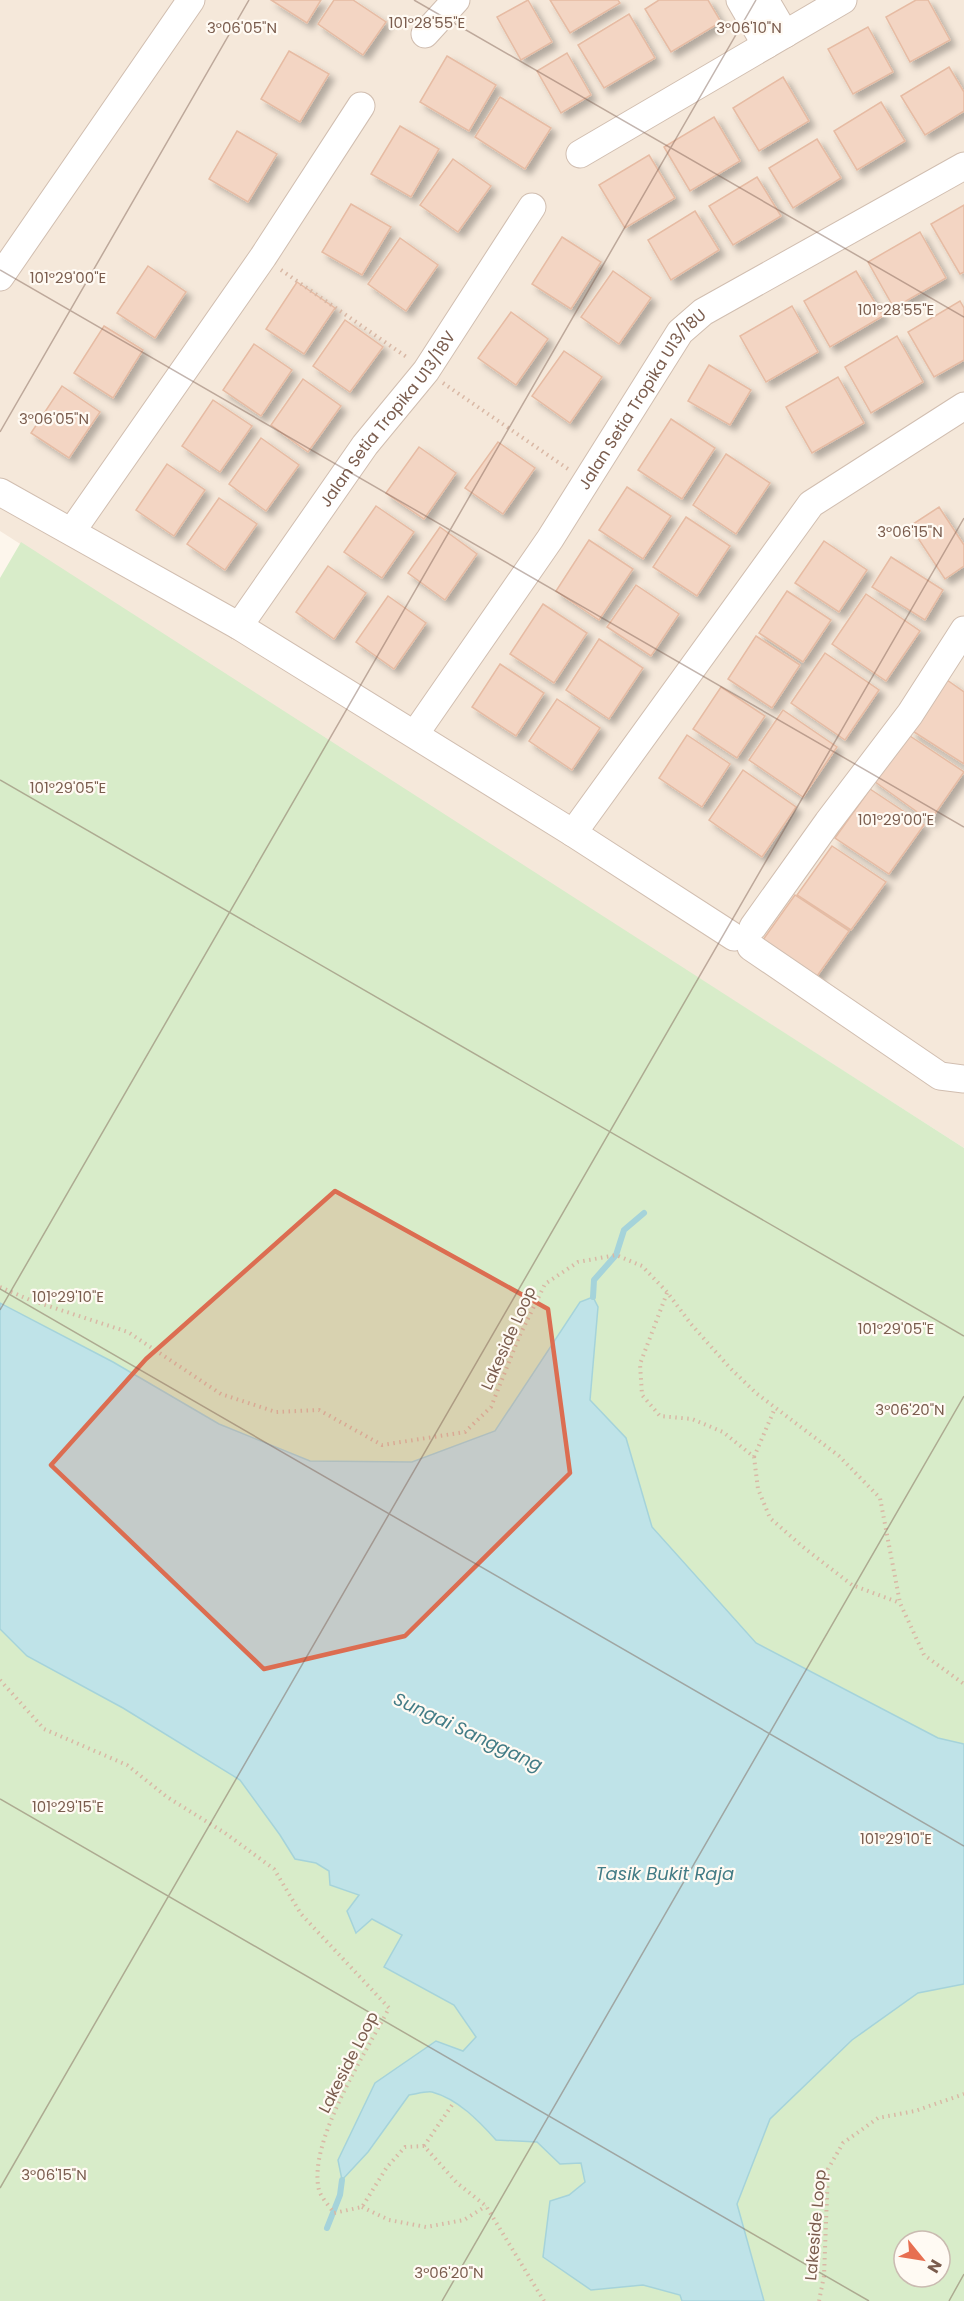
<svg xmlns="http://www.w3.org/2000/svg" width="964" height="2301" font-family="Poppins,sans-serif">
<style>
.residential{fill:#f5e8da}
.green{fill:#d8ecc9;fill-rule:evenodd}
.water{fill:#bfe3e8;stroke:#a5d3da;stroke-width:1.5}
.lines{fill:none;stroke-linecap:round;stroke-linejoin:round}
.stream{stroke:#a5d3da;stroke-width:6}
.building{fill:#f3d5c3;stroke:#e6bba3;stroke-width:1.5;filter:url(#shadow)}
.minor-casing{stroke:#d1beb0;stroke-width:29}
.path{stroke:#d9b8a5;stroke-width:4;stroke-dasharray:1.5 4.5;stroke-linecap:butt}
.minor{stroke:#fff;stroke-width:27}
.marked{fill:#dc6d51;fill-opacity:0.2;stroke:#dc6d51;stroke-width:4.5;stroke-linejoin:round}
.ticks{fill:none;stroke:#7a5c4d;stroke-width:1.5;stroke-opacity:0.45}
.labels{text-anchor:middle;stroke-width:4.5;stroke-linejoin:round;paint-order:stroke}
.street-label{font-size:16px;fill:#7a5c4d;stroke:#fffaf3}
.water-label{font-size:18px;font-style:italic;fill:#437c86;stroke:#fffaf3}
.ticks-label{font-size:15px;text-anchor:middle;fill:#7a5c4d;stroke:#fffaf3;stroke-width:4.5;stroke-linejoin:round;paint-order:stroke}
</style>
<defs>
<filter id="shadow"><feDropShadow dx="5.5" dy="5.5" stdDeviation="3" flood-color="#0004"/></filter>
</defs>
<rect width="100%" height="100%" fill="#fdf6ec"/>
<path class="residential" d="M0 0H964V1148L0 531Z"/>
<g class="green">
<path d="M21 542 964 1148V1744L938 1738 756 1643 652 1527 626 1438 590 1400 598 1307 580 1302 495 1431 412 1462 310 1461 219 1424 113 1362 0 1303V578Z"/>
<path d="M0 1629 27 1656 123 1708 240 1780 280 1835 295 1859 316 1863 329 1871 330 1885 359 1895 357 1933 372 1919 402 1935 384 1967 454 2005 476 2037 463 2052 436 2041 342 2180 368 2152 409 2095C416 2094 426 2091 432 2092 458 2100 479 2121 496 2140L537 2142 560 2164 581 2163 585 2182 569 2195 591 2290 643 2285 680 2295 682 2301H0Z"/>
<path d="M964 1984V2301H764L737 2204 770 2119 852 2040 918 1993ZM904 2241H940V2277H904Z"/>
</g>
<path class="water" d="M593 1297 598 1307 590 1400 626 1438 652 1527 756 1643 938 1738 964 1744V1984L918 1993 852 2040 770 2119 737 2204 764 2301H682L680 2295 643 2285 591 2290 543 2257 550 2201 569 2195 585 2182 581 2163 560 2164 537 2142 496 2140C479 2121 458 2099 432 2092 426 2091 416 2094 409 2095L368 2152 342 2180 338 2160 375 2083 436 2041 463 2051 476 2037 454 2005 384 1967 402 1935 372 1919 356 1933 347 1911 359 1895 330 1885 329 1871 316 1863 295 1859 280 1835 240 1780 123 1708 27 1656 0 1629V1303L113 1362 219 1424 310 1461 412 1462 495 1431 580 1302Z"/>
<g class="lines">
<g class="stream">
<path d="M593 1297 594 1280 616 1255 624 1230 644 1213"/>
<path d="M327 2228 340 2195 342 2180"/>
</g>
</g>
<g class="building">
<path d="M271 0H321L307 23Z"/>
<path d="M334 0H353L386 22 363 55 318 24Z"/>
<path d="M528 0 552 42 521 60 497 17Z"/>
<path d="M550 0H618L620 3 570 33Z"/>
<path d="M659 0H708L721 22 671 52 645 9Z"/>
<path d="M916 0H928L950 40 910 62 886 17Z"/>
<path d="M629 14 655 58 604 88 578 45Z"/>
<path d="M868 27 893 72 853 94 828 49Z"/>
<path d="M289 51 329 74 300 122 261 99Z"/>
<path d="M567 53 591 95 561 113 537 71Z"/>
<path d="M447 56 496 85 469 131 420 102Z"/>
<path d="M949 67 964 92V111L925 135 901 96Z"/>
<path d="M783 77 809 121 759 151 733 108Z"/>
<path d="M500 97 551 128 525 169 475 137Z"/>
<path d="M881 102 905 141 857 170 834 131Z"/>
<path d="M714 117 740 161 690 191 664 147Z"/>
<path d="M400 126 439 149 411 197 371 174Z"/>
<path d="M237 131 277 154 248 202 209 179Z"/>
<path d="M817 139 841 178 793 208 769 168Z"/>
<path d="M649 155 675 198 625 228 599 185Z"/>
<path d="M453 159 491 186 458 232 420 205Z"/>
<path d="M757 177 781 216 733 245 709 206Z"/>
<path d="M351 204 391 227 362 275 322 252Z"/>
<path d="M964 205V272L960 274 931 224Z"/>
<path d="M695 211 719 250 671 280 648 240Z"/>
<path d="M920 232 946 278 894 308 868 262Z"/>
<path d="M562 237 601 262 571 309 532 284Z"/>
<path d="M400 238 438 265 406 311 368 284Z"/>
<path d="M148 266 186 292 155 338 117 313Z"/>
<path d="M613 271 651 298 619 344 581 317Z"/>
<path d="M856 271 883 316 830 347 804 301Z"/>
<path d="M297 282 335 308 304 354 266 329Z"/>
<path d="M960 301 964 308V360L934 377 908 332Z"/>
<path d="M792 306 818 352 766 382 740 336Z"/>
<path d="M511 312 548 339 516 385 478 358Z"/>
<path d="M345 320 383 347 350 392 313 366Z"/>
<path d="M104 326 143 350 113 398 74 373Z"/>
<path d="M897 336 923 382 871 413 845 367Z"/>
<path d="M254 344 292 370 261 416 223 390Z"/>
<path d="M564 351 602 377 570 423 532 396Z"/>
<path d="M709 365 751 390 730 425 688 401Z"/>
<path d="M838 377 864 423 812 453 786 407Z"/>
<path d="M303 379 341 406 308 452 271 425Z"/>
<path d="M62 386 100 412 69 458 31 433Z"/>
<path d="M213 400 252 426 220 472 182 446Z"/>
<path d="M671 419 715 448 682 499 638 470Z"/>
<path d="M261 438 299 465 266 511 229 484Z"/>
<path d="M498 442 535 468 503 514 465 488Z"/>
<path d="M419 447 456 473 424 519 386 493Z"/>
<path d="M726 454 770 483 736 534 693 505Z"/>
<path d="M167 464 205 490 174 536 136 510Z"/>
<path d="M627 487 671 516 643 559 599 530Z"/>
<path d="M219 498 257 524 225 570 187 544Z"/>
<path d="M376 506 414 532 382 578 344 552Z"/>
<path d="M939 507 964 545V566L945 579 910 526Z"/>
<path d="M686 517 730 546 697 596 653 567Z"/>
<path d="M440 527 477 554 445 600 408 573Z"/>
<path d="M589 540 633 569 599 620 556 591Z"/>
<path d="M824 541 867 570 839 612 795 583Z"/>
<path d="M891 557 943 590 925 620 872 587Z"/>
<path d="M328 566 366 593 334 639 296 612Z"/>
<path d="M636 585 679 614 651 656 607 627Z"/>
<path d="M787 591 831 620 803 662 759 633Z"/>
<path d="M866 594 920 631 886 681 832 644Z"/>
<path d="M388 596 426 623 394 669 356 642Z"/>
<path d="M543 604 587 633 554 683 510 654Z"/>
<path d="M756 636 800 665 772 708 728 679Z"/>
<path d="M599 639 643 668 609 719 566 690Z"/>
<path d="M825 653 879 690 845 740 791 703Z"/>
<path d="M500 664 544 693 516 736 472 707Z"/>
<path d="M947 680 964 692V764L911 730Z"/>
<path d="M721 687 765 716 737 758 693 729Z"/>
<path d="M557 699 600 728 572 770 529 741Z"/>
<path d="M783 710 837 747 803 797 749 760Z"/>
<path d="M687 735 730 764 702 807 659 778Z"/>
<path d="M910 736 964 772 930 821 871 779Z"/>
<path d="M743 770 796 807 762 857 709 820Z"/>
<path d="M870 789 924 825 889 874 835 838Z"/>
<path d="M832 846 886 882 851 930 797 895Z"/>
<path d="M795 895 849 931 815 979 760 944Z"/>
</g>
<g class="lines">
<g class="minor-casing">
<g id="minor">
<path d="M740 0 766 45"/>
<path d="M765 0 785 34"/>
<path d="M425 34 456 0"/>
<path d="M580 154 843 0"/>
<path d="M0 277 191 0"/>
<path d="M0 492 239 626 573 833 734 937"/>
<path d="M72 531 263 257 361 106"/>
<path id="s1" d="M239 626 365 445 426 371 532 207"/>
<path id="s2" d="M415 734 550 539 680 332 703 312 964 166"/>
<path d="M573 833 811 504 964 406"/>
<path d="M753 927 828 822 910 714 964 630"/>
<path d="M751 947 940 1076 964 1079"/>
</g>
</g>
<g class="path">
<path d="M281 270 408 358"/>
<path d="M443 383 568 469"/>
<path d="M0 1287 30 1300 128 1332 221 1394 276 1412 319 1410 382 1445 465 1432 491 1407 519 1337 545 1284 578 1262 616 1255 642 1266 667 1292 691 1324 730 1368 756 1393 839 1456 880 1498 900 1603 924 1655 964 1684"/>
<path d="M667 1293 640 1364 642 1395 660 1416 692 1419 723 1432 754 1457 758 1489 770 1518 803 1547 852 1585 900 1603"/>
<path d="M754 1457 775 1408"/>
<path d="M0 1680 44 1729 127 1765 167 1797 225 1833 274 1869 301 1914 389 2008C367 2051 307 2142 319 2190 321 2197 329 2206 334 2213L362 2207 387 2167 405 2147 424 2146 457 2183 486 2206 544 2301"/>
<path d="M424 2146 452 2105"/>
<path d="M362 2207 389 2220 426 2227 464 2220 486 2206"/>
<path d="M819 2301 824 2276 828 2169 843 2143 878 2118 915 2111 964 2094"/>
</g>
<use href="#minor" class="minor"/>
</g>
<path class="marked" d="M335 1191 548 1309 570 1473 405 1636 264 1669 51 1465 146 1359Z"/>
<path class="ticks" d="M414 0 964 317M0 270 964 827M0 432 249 0M0 780 964 1336M0 1289 964 1846M0 1310 756 0M0 1799 869 2301M0 2188 964 518M442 2301 964 1396M949 2301 964 2274"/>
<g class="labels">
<g class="street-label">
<text dy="6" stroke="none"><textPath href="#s2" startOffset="405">Jalan Setia Tropika U13/18U</textPath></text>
<text dy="6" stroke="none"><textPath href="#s1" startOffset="255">Jalan Setia Tropika U13/18V</textPath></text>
<text transform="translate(508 1338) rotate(-66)" y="6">Lakeside Loop</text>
<text transform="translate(348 2062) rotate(-63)" y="6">Lakeside Loop</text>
<text transform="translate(815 2225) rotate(-85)" y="6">Lakeside Loop</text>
</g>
<g class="water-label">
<text transform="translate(468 1732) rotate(25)" y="6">Sungai Sanggang</text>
<text x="665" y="1880">Tasik Bukit Raja</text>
</g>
</g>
<g class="ticks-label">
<text x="427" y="28">101°28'55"E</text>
<text x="242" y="33">3°06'05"N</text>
<text x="749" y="33">3°06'10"N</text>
<text x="68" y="283">101°29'00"E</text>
<text x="896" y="315">101°28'55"E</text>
<text x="54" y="424">3°06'05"N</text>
<text x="910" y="537">3°06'15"N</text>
<text x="68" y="793">101°29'05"E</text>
<text x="896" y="825">101°29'00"E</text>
<text x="68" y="1302">101°29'10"E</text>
<text x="896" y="1334">101°29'05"E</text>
<text x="910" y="1415">3°06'20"N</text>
<text x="68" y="1812">101°29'15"E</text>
<text x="896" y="1844">101°29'10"E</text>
<text x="54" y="2180">3°06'15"N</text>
<text x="449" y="2278">3°06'20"N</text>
</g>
<g transform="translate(922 2259) rotate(120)"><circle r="28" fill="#fffaf3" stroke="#cabbb1" stroke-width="1.5"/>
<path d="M0-4.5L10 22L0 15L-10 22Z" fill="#e76f51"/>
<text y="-9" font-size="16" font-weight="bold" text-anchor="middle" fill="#7a5c4d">N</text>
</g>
</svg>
